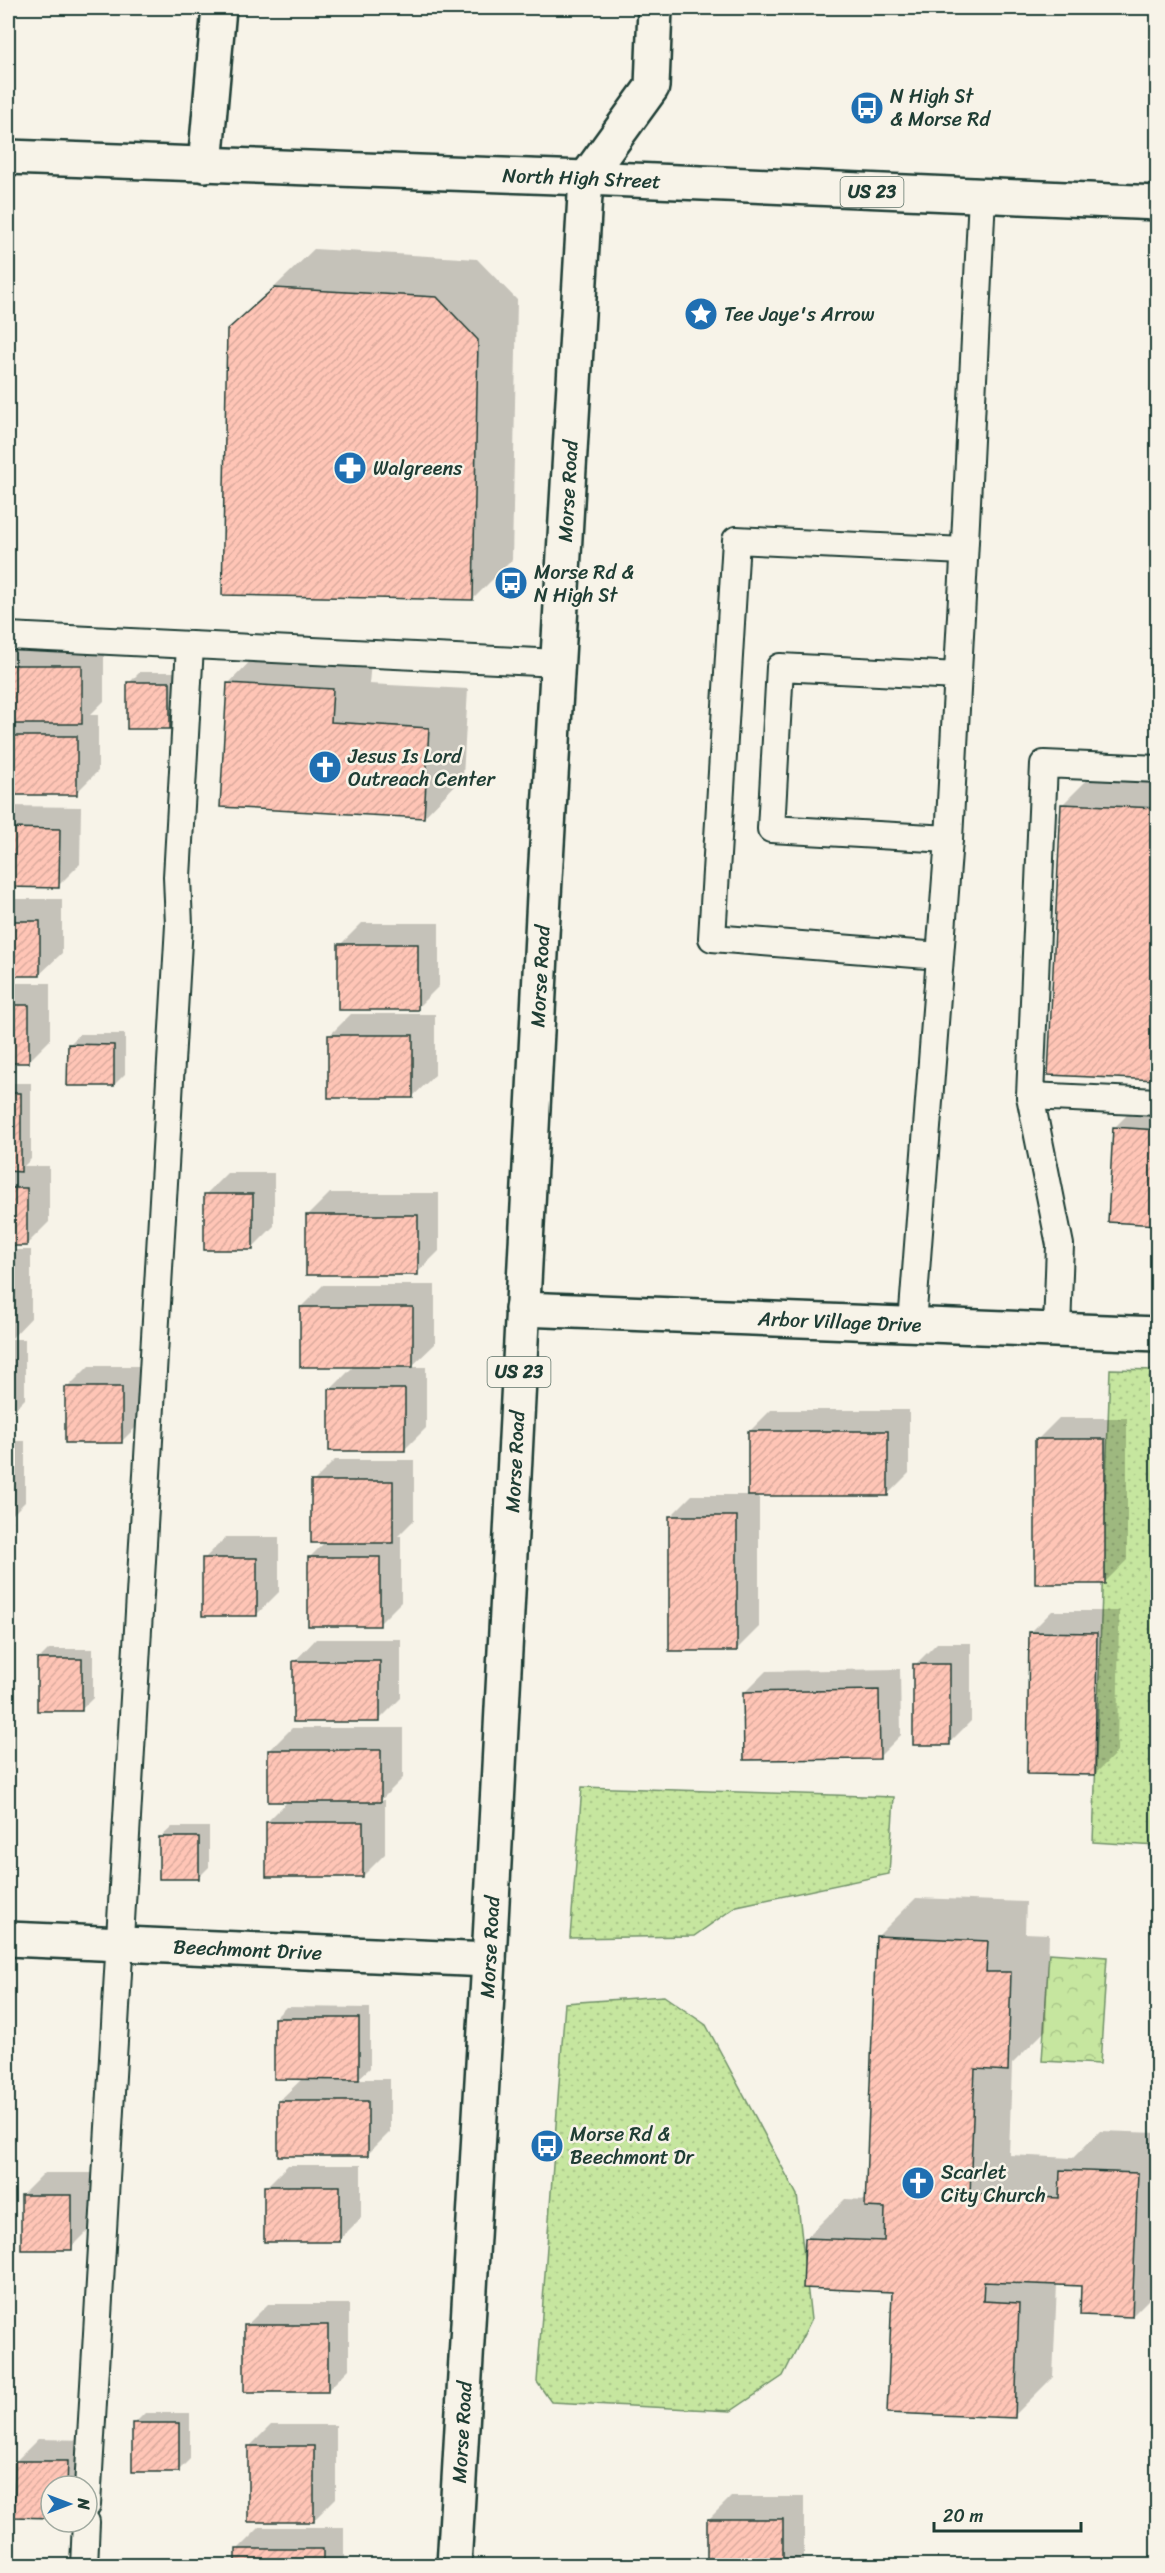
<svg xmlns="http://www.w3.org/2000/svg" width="1165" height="2573" font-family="Sriracha,sans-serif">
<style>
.grass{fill:url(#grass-dots);stroke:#72926a;stroke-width:1.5}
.park{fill:url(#park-crowns);stroke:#72926a;stroke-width:1.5}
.shadow{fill:#0003}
.building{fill:url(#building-hatch);stroke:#1f3d34;stroke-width:1.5}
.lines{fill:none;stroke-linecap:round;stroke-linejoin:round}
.lane-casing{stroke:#1f3d34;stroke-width:30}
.street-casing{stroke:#1f3d34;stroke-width:38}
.primary-casing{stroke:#1f3d34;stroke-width:38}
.lane{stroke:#f7f3e8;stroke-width:26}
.street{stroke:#f7f3e8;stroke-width:33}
.primary{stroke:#f7f3e8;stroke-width:33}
.labels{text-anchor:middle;stroke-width:5;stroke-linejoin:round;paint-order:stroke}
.shield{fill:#f7f3e8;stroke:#60746a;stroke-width:1.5}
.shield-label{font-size:18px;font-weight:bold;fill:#1f3d34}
.poi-label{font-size:20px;fill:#1f3d34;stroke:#f7f3e8;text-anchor:start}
.street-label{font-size:20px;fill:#1f3d34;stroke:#f7f3e8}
</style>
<defs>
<pattern id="grass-dots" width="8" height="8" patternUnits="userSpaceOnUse" patternTransform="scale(1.5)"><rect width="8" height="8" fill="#c6e69f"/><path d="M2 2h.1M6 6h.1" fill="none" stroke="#aac68a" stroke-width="1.8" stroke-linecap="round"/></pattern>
<pattern id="park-crowns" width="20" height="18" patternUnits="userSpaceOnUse" patternTransform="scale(1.5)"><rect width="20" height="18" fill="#c6e69f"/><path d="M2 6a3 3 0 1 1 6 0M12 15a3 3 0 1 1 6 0" fill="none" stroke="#aac68a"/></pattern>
<pattern id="building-hatch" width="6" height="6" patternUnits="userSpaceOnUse" patternTransform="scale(1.5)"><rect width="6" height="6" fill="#ffc5b6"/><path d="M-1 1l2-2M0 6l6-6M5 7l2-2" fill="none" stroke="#daaa9d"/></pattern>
</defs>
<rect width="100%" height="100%" fill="#f7f3e8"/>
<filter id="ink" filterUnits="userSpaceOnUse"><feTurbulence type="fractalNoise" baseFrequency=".0167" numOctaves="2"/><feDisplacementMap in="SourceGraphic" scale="12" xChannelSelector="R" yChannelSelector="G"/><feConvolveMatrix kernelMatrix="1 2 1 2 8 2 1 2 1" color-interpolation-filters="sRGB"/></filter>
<g filter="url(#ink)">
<g class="grass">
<path d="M1110 1369 1157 1370V1846L1093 1842Z"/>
<path d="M582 1787 894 1797 889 1874 737 1906 694 1936 570 1938Z"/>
<path d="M664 1996 706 2025 797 2195 811 2320 783 2376 731 2411 551 2402 537 2382 565 2003Z"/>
</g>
<path class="park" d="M1049 1953 1107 1957 1100 2064 1042 2061Z"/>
<g class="shadow">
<path d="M314 249 477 259 517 300 512 560 473 599 229 331Z"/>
<path d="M8 644H104V701L90 715H98V771L76 793H8Z"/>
<path d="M267 644 372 650 369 684 468 689 463 777 424 817 228 684Z"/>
<path d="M140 672H181V717L170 728 129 683Z"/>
<path d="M1094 773 1158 776V1079L1063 804Z"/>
<path d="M8 806 81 807 80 864 58 886 8 885Z"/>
<path d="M8 899H62V953L39 975H8Z"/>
<path d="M362 923H439V986L417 1008 340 945Z"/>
<path d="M8 983H50V1040L28 1062H8Z"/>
<path d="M351 1014H435V1075L412 1097 329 1036Z"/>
<path d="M80 1034H125V1074L114 1085 69 1045Z"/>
<path d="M8 1083H31V1159L24 1166H49V1222L26 1245H8Z"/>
<path d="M1146 1096 1158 1097V1224L1114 1128Z"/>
<path d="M227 1173H274V1226L252 1248 205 1195Z"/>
<path d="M330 1193H439V1251L417 1273 308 1215Z"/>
<path d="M8 1250H31V1318L11 1339H25V1399L8 1416Z"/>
<path d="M323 1285H435V1344L411 1367H426V1428L404 1450 331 1389 354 1366 301 1307Z"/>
<path d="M89 1366H144V1419L122 1441 67 1388Z"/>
<path d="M771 1410H909V1473L887 1495H759V1627L737 1649 670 1517 692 1495H749V1432Z"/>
<path d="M1059 1418H1127V1560L1105 1582 1037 1440Z"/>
<path d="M8 1441H25V1502L8 1519Z"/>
<path d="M335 1460H414V1520L398 1536H401V1602L379 1624 309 1558 325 1542 313 1482Z"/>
<path d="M8 1521H12V1582L8 1586Z"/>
<path d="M226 1537H279V1592L257 1614 204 1559Z"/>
<path d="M1052 1611H1119L1117 1752 1095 1774 1030 1633Z"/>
<path d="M8 1612H15V1677L8 1685Z"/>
<path d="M316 1639H401V1698L379 1720 294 1662Z"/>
<path d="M937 1643H971V1721L949 1743 915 1665Z"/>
<path d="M49 1649H93V1698L82 1709 38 1660Z"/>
<path d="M900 1669 901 1735 879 1757 744 1693 766 1671Z"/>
<path d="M8 1709H14V1769L8 1775Z"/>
<path d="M292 1728H403V1778L381 1800H385V1854L363 1876 267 1822 289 1800 270 1750Z"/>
<path d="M172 1827H209V1867L198 1878 160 1838Z"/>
<path d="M916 1898 1026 1902 1025 1933 1049 1934 1046 2030 1012 2064 1009 2155 1073 2158 1100 2131 1158 2133V2290L1132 2316 1082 2285 1057 2284 1053 2377 1014 2416 893 2290 806 2238 845 2199 867 2200 877 1937Z"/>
<path d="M286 2007 370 2008V2068L358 2079H390V2132L368 2154 279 2101 303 2078 275 2018Z"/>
<path d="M288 2165H361V2218L339 2240 266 2187Z"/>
<path d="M44 2173H93V2226L71 2248 22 2195Z"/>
<path d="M268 2304H349V2369L327 2391 246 2326Z"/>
<path d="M145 2413H190V2459L179 2470 134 2424Z"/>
<path d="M271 2425H336V2498L314 2520 249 2447Z"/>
<path d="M38 2439 89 2440 87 2486H51V2516L16 2461Z"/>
<path d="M731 2497H804V2564L709 2566V2519Z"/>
<path d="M260 2527H344V2566H238V2549Z"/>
</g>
<g class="building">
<path d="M274 288 437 297 478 340 473 600 222 595 227 330Z"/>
<rect x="8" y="665" width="74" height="59"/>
<rect x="127" y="682" width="43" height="47"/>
<path d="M227 683 333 689 331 722 429 728 424 818 220 807Z"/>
<rect x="8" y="736" width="69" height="59"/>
<path d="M1061 804 1158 808V1080L1048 1075Z"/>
<path d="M8 828 60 829 59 888 8 887Z"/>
<rect x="8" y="921" width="32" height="55"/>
<rect x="338" y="944" width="80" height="66"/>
<rect x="8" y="1005" width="21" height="58"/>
<rect x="328" y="1035" width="85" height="63"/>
<path d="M68 1044 114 1045V1086H67Z"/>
<path d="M8 1093H21V1172L8 1171Z"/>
<path d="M1113 1127 1158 1130V1225L1108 1222Z"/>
<rect x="8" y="1188" width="19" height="58"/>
<rect x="204" y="1194" width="49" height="56"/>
<rect x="306" y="1215" width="112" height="60"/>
<rect x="8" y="1272" width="2" height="70"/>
<rect x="300" y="1307" width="113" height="60"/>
<rect x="65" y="1387" width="57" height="56"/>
<rect x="329" y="1389" width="76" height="62"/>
<rect x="748" y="1431" width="140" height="65"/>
<rect x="1035" y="1439" width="70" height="145"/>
<rect x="311" y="1481" width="82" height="62"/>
<rect x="669" y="1516" width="68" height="135"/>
<rect x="308" y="1557" width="72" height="69"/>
<rect x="202" y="1558" width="55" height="58"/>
<path d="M1029 1632 1097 1633 1095 1775 1027 1774Z"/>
<rect x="37" y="1659" width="45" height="52"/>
<rect x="293" y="1661" width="87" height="61"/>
<rect x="913" y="1664" width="37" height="81"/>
<path d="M879 1690 880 1759 744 1760 743 1692Z"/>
<rect x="268" y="1750" width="113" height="52"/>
<rect x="266" y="1822" width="97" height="55"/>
<rect x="159" y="1837" width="40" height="42"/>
<path d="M876 1936 988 1941 986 1972H1011L1008 2071 975 2069 970 2194 1059 2198 1060 2170 1138 2173 1132 2317 1080 2315 1081 2286 984 2282 983 2301 1019 2303 1015 2418 887 2413 892 2292 803 2288 805 2238 884 2241 885 2208 865 2207Z"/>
<path d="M274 2018H359V2080L274 2079Z"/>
<rect x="278" y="2101" width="90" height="55"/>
<rect x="264" y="2186" width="76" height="56"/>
<rect x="21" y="2195" width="51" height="55"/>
<rect x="244" y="2325" width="84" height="67"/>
<rect x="132" y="2423" width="47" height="49"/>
<rect x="248" y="2446" width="66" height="76"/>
<path d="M15 2461H68L67 2486H51V2518L14 2517Z"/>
<rect x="707" y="2519" width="76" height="47"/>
<rect x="236" y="2549" width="87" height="17"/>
</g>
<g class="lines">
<g class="lane-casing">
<g id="lane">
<path d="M8 636 559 663"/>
<path d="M958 676 780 667 771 829 949 839C961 625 972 410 982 196"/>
<path d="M940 956 712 938 736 540 964 551"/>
<path d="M1030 1096 1158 1102"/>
<path d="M912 1324 949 839"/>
<path d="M1057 1330 1060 1245 1030 1096 1044 764 1158 769"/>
<path d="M87 2505 179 925 177 877 190 646"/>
<path d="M84 2566 86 2522"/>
</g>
</g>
<g class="street-casing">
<g id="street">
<path d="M205 165 219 8"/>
<path d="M586 178 652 87 655 8"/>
<path id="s1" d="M522 1309 1158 1334"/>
<path id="s2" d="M8 1939 489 1960"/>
</g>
</g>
<g class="primary-casing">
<g id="primary">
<path id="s3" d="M8 157 586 178 1158 203"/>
<path id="s4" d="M454 2566 489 1960 544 896 586 178"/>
</g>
</g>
<use href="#lane" class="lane"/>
<use href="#street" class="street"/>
<use href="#primary" class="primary"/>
</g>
</g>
<defs>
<g id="bus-disc" transform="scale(1.725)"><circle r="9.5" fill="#1f6fb2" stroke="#f7f3e8"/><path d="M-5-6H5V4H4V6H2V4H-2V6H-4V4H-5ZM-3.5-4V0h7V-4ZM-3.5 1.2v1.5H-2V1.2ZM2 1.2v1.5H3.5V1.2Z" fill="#fff"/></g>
<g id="sight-disc" transform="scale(1.725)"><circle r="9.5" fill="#1f6fb2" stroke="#f7f3e8"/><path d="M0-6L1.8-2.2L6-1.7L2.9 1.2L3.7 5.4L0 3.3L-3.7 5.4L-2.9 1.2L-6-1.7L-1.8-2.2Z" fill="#fff"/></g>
<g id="pharmacy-disc" transform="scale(1.725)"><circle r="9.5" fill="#1f6fb2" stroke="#f7f3e8"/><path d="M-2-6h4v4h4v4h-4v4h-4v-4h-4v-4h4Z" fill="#fff"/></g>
<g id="church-disc" transform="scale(1.725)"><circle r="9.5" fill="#1f6fb2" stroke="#f7f3e8"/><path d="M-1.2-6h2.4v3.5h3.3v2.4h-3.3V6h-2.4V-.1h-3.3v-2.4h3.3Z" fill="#fff"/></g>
</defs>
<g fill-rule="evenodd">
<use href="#bus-disc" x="867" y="108"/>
<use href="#sight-disc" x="701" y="314"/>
<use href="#pharmacy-disc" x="350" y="468"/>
<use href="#bus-disc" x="511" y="583"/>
<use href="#church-disc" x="325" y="767"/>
<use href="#bus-disc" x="547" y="2146"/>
<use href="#church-disc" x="918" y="2183"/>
</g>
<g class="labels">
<g class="shield">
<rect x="840.5" y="177" width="63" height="30" rx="4.5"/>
<rect x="487.5" y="1357" width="63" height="30" rx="4.5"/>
</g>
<g class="shield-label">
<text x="872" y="198">US 23</text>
<text x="519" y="1378">US 23</text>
</g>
<g class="poi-label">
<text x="890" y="103">N High St<tspan x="890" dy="23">&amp; Morse Rd</tspan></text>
<text x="724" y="321">Tee Jaye's Arrow</text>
<text x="373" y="475">Walgreens</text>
<text x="534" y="579">Morse Rd &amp;<tspan x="534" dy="23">N High St</tspan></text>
<text x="348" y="763">Jesus Is Lord<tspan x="348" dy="23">Outreach Center</tspan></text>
<text x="570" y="2141">Morse Rd &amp;<tspan x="570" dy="23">Beechmont Dr</tspan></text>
<text x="941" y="2179">Scarlet<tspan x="941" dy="23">City Church</tspan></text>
</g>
<g class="street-label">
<text dy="7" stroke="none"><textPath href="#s3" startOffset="574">North High Street</textPath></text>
<text dy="7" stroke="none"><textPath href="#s4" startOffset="2078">Morse Road</textPath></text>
<text dy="7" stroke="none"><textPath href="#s4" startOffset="1592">Morse Road</textPath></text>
<text dy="7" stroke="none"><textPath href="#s1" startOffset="318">Arbor Village Drive</textPath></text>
<text dy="7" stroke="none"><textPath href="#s4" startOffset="1106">Morse Road</textPath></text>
<text dy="7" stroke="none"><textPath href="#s4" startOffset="620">Morse Road</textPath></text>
<text dy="7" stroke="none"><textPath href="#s2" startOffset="240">Beechmont Drive</textPath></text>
<text dy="7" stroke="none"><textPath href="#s4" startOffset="134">Morse Road</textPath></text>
</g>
</g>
<rect width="1165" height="2573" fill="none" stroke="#f7f3e8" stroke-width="30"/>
<rect x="15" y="15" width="1135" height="2543" fill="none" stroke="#1f3d34" stroke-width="2" filter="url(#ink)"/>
<g transform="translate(69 2504) rotate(90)"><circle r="28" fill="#f7f3e8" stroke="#a1aaa0" stroke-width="1.5"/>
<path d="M0-4.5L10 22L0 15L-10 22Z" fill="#1f6fb2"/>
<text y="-9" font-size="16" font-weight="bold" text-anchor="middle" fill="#1f3d34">N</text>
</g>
<path d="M934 2522v9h147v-9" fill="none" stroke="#1f3d34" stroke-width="3"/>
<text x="943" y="2522" font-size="18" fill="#1f3d34" stroke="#f7f3e8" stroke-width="4.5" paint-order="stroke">20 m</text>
</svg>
